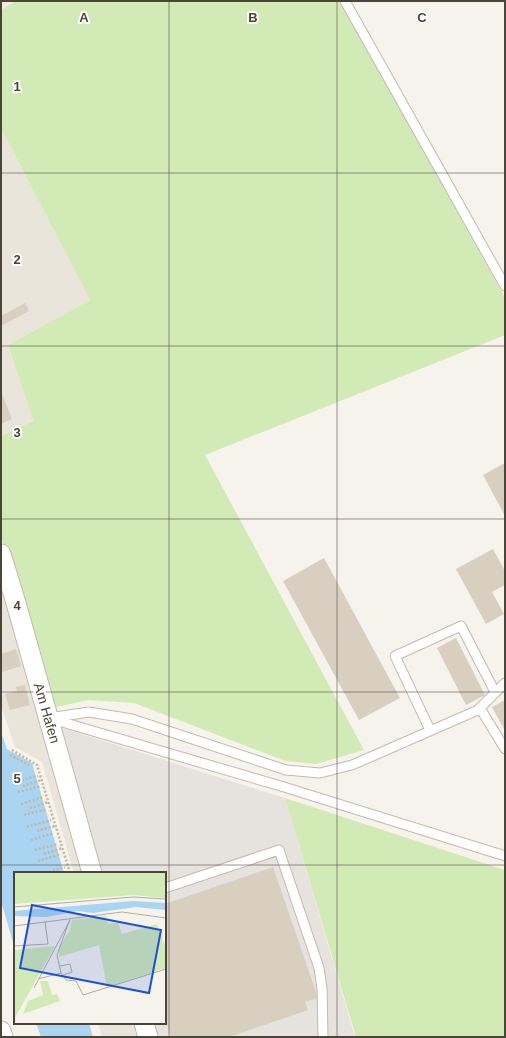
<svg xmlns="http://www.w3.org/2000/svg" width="506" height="1038" font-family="Helvetica,sans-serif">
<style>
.residential{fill:#eae5da}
.commercial{fill:#f7ead8}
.industrial{fill:#e6e2dd}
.green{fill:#d2eab5}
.water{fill:#a9d4f2}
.building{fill:#d8cfc1}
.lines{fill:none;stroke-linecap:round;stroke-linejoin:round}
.service-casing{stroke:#c2bbae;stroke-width:11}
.minor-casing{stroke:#c2bbae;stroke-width:21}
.path{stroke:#c4b79f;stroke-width:2.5;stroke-dasharray:2 2;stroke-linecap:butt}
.service{stroke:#fff;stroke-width:9}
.minor{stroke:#fff;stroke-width:19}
.grid{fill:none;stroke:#4b4439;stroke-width:1;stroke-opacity:0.55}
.labels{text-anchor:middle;stroke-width:4;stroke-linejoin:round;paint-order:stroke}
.street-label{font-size:14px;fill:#4b4439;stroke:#fff}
.inset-road{fill:none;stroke:#b2ada4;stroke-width:1}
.view{fill:#1d4ed8;fill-opacity:0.15;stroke:#1d4ed8;stroke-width:2}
.inset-edge{fill:none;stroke:#4b4439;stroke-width:2}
.grid-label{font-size:13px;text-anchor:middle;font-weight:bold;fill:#4b4439;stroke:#fff;stroke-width:4;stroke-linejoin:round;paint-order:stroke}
</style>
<rect width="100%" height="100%" fill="#f6f3ec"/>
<g class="residential">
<path d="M1 128 90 300 8 345 35 422 1 436Z"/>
<path d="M1 572 89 873H74L42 762 15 747 1 706Z"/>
<path d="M98 1023H141L146 1037H102Z"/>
</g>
<path class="commercial" d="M1 1H16L1 10Z"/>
<path class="industrial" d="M56 726 285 798 355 1037H154L149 1023H165V873H98Z"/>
<g class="green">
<path d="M16 1H340L505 298V335L205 455 364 750 316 764 285 761 134 703 89 700 56 707 1 536V436L34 421 8 345 90 300 1 128V10Z"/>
<path d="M285 798 505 870V1037H356Z"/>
</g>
<g class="water">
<path d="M1 732 7 749 32 763 64 873H15V949L1 901Z"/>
<path d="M36 1023H89L93 1037H41Z"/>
</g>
<g class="building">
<path d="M25 303 29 311 1 326V316Z"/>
<path d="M1 391 12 419 1 424Z"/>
<path d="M505 463V516L483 475Z"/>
<path d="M493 549 505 571V585L492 592 504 614 486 624 456 569Z"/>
<path d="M324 558 400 698 359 720 283 581Z"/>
<path d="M456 638 485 695 466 705 437 648Z"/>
<path d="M16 649 21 666 2 672 1 654Z"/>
<path d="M25 685 30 705 10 710 5 694 17 691 16 687Z"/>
<path d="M505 700V731L492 707Z"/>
<path d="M273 867 318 998 305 1002 308 1010 229 1037H171L165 1019V904Z"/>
</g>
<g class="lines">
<g class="service-casing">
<g id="service">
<path d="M345 1 505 286"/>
<path d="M480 708 505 749"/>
<path d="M49 718 89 712 132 719 286 770 320 773 352 765 478 710 505 683"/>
<path d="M52 719 284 787 505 856"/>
<path d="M430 730 395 656 461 626 495 692"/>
<path d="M165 888 279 850 319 968 322 988 323 1037"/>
</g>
</g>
<g class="minor-casing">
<g id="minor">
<path d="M1 554 16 603 92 873"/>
<path d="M144 1023 148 1037"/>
<path d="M1 1031 3 1037"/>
</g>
</g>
<g class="path">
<path d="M12 750 37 765 70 873"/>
<path d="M10 755 31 766"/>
<path d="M14 782 38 776"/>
<path d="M23 786 42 780"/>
<path d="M18 792 41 786"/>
<path d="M21 804 44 797"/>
<path d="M30 808 48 802"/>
<path d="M24 815 47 809"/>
<path d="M27 827 51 820"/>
<path d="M37 831 55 826"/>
<path d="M31 840 54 833"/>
<path d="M35 850 58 844"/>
<path d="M44 854 62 848"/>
<path d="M38 861 61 854"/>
<path d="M45 873 65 867"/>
</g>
<use href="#service" class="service"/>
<use href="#minor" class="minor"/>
</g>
<path class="grid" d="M169 1V1037M337 1V1037M1 173H505M1 346H505M1 519H505M1 692H505M1 865H505"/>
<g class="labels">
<g class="street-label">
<text transform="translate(47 713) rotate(74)" y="5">Am Hafen</text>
</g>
</g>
<g transform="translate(14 872)">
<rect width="152" height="152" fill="#f6f3ec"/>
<path d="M0 0H152V22L151 26 119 23 0 32ZM92 44 94 52 104 51 108 62 143 52 152 76V96L93 115 85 73 45 85V75L56 58 58 48ZM41 74 11 128 0 147V78ZM26 109H34L38 123 43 122 46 129 9 142 14 129 29 123Z" fill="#d2eab5"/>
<path d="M119 29 152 31V38L122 35 79 41 64 39 32 45 0 44V39Z" fill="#a9d4f2"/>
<path class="inset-road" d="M0 35 119 25 152 27M56 47 43 83 47 101 52 108 62 109 69 123 152 97M0 54 108 40 152 46M0 74 34 72 31 49M46 94 56 92 58 100 49 103M24 107 47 101M20 116 56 48"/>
<path class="view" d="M18 33 147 58 135 121 6 96Z"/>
<rect width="152" height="152" class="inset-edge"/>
</g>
<g class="grid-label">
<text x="84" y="22">A</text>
<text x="253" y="22">B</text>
<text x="422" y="22">C</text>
<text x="17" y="91">1</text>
<text x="17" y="264">2</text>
<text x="17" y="437">3</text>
<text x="17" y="610">4</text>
<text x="17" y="783">5</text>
</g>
<rect width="506" height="1038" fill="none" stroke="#4b4439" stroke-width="4"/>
</svg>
